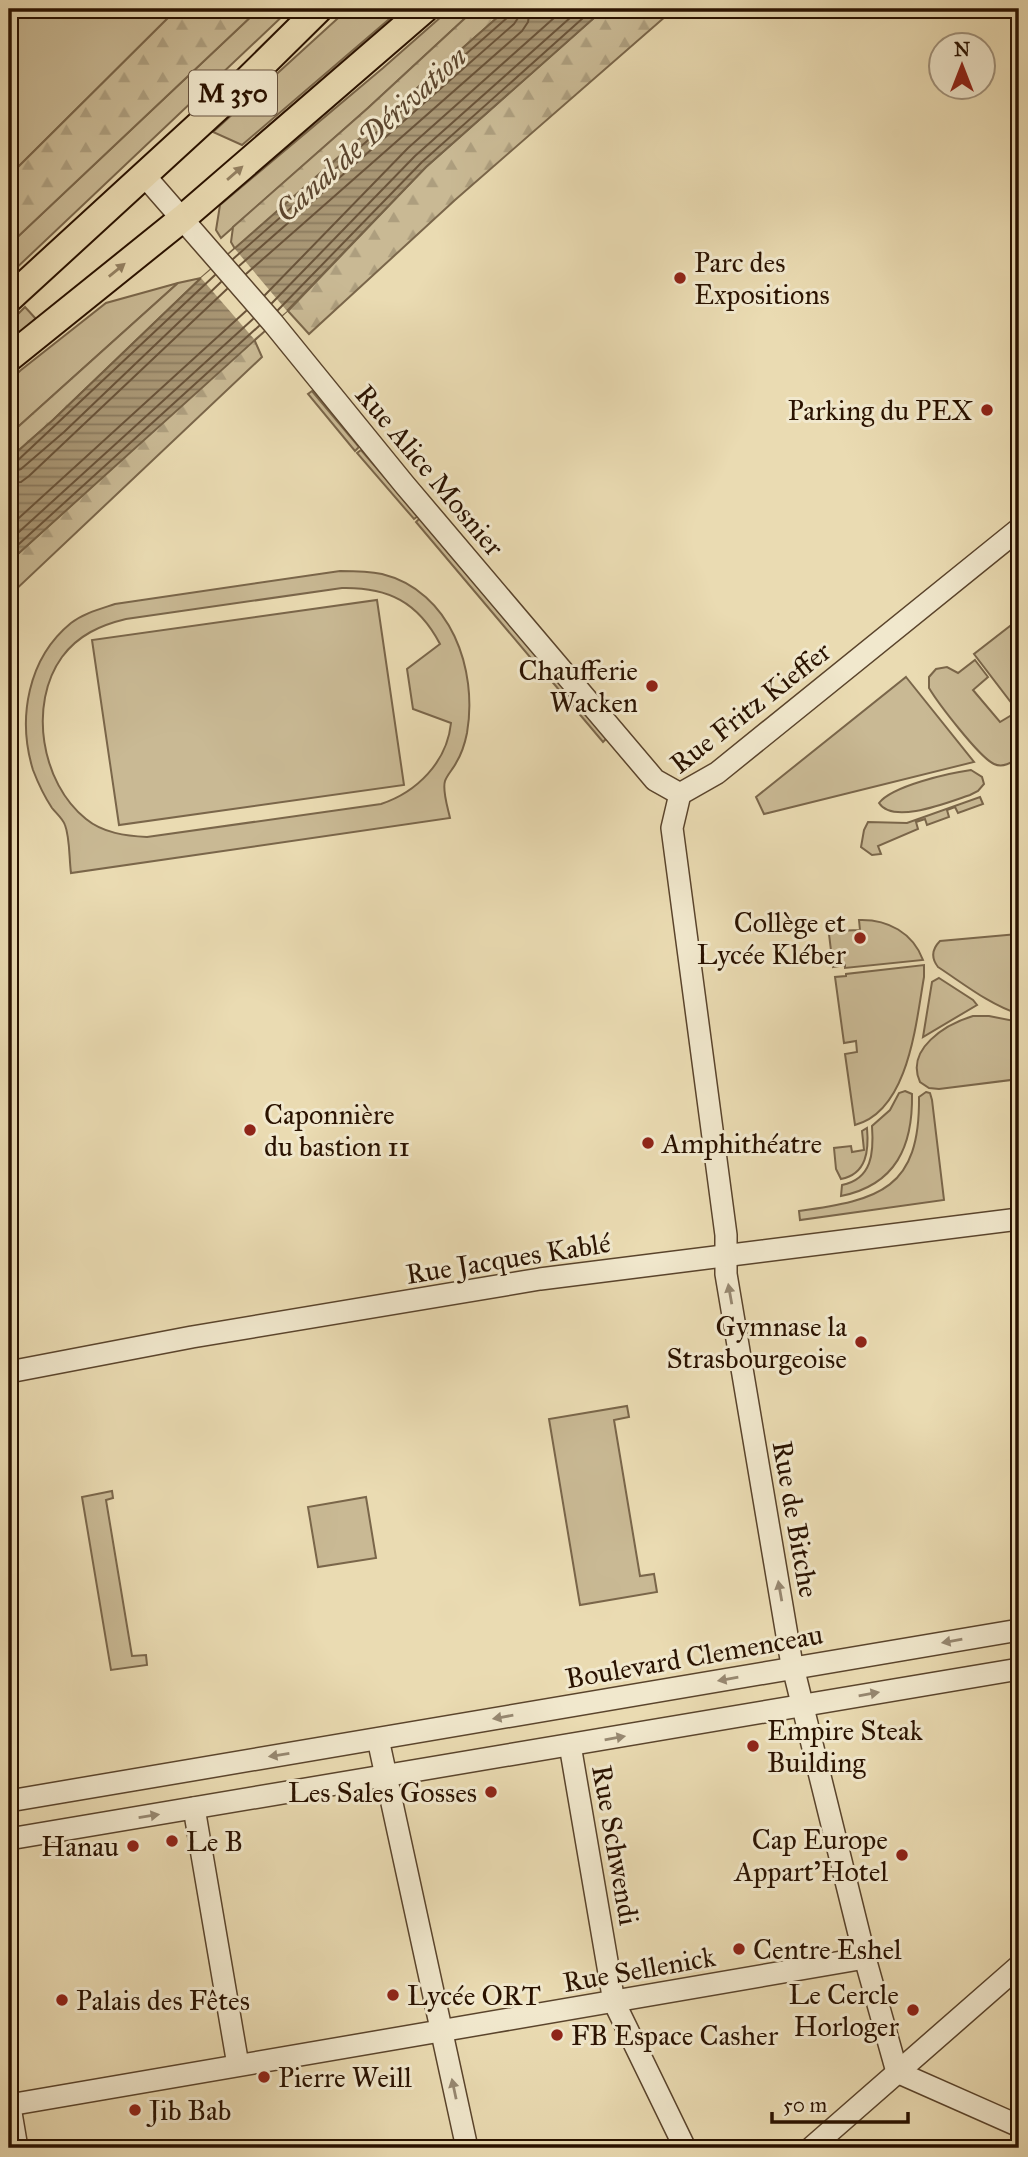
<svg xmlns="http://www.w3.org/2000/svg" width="1028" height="2157" font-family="'IM FELL Great Primer',serif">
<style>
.green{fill:#c9b994;stroke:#7a664a;stroke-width:2;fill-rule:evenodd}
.forest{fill:url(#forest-firs);stroke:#7a664a;stroke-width:2}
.water{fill:url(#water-rules);stroke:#766246;stroke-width:2}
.pier{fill:#eadbb2}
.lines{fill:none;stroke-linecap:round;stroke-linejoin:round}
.shore{stroke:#6a543a;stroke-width:2}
.minor-casing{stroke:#5a442c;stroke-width:24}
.major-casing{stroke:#2a1200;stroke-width:30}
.minor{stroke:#f1e8cd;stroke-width:21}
.major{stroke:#eadbb2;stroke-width:26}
.oneway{fill:#948162}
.oneway2{fill:#978871}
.poi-dot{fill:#8f2418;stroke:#f1e8cd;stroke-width:2.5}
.labels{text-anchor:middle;stroke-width:6;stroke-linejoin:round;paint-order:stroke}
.shield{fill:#f1e8cd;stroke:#66523e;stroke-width:2}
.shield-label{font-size:26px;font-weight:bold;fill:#2a1200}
.poi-label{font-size:28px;fill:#2a1200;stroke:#f1e8cd;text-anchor:start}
.street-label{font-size:28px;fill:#2a1200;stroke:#f1e8cd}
.water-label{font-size:30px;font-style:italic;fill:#5d472f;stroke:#f1e8cd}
</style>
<defs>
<pattern id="forest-firs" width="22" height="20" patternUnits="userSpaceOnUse" patternTransform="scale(1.75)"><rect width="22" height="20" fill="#c9b994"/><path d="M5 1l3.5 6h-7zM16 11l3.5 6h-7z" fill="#ad9e7e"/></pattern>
<pattern id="water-rules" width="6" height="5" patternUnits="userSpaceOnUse" patternTransform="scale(1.75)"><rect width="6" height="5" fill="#a99775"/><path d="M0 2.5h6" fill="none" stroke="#8a7a5e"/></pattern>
</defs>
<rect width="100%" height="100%" fill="#eadbb2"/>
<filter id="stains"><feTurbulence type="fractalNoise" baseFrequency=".00286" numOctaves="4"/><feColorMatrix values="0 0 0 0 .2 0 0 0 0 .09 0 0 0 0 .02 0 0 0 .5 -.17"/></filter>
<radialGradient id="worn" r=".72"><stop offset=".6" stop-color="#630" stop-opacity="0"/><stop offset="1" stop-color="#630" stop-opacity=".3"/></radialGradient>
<g class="green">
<path d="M9 9H177L9 176Z"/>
<path d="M259 9H290L9 275V245Z"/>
<path d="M348 9H401L242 145 213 132Z"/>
<path d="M450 9H475L368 108 221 238 216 230 220 205 383 68Z"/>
<path d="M178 283 9 435V381L21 370 106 303Z"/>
<path d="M25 307 36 319 9 342V323Z"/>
<path d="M312 391 359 447 355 451 308 394Z"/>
<path d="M361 450 418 516 414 519 357 453Z"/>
<path d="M420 518 539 659 535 663 416 522Z"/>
<path d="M340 571C354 571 368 571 382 574 451 591 478 670 467 733 465 743 461 755 456 763 453 769 447 775 445 781 442 791 448 808 450 818L71 873C69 858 70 838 65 825 63 819 56 813 52 808 44 796 38 783 33 770 17 718 28 658 71 623 84 613 100 609 115 604ZM342 588C388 587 418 602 440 644L407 669 413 709 451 723C447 762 417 792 381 804L147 837C126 836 103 833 86 819 41 783 28 704 62 657 78 635 101 625 126 619Z"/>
<path d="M377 600 404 785 119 825 92 640Z"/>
<path d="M1019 619V713L974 654Z"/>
<path d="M975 660 988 677 973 690 1000 722 1015 713 1019 718V757C1011 763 1003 768 994 764 979 757 938 703 929 688V677L936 669 947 667 958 673Z"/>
<path d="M542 661 607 738 603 742 538 665Z"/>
<path d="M906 677 974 762 764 814 756 797Z"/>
<path d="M971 770 982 777 984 784 978 791 970 795C949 802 893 825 879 803 892 786 949 773 971 770Z"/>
<path d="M980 797 983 804 958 813 955 807 947 810 949 817 927 825 925 819 916 822 918 829 878 846 881 854 872 855 861 847 864 830 868 822 907 823Z"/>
<path d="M859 920C888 919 913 933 923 960L845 968V965L833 967 829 934 833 933V931L860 930Z"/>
<path d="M1019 934V1014C990 1005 964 984 938 967 931 958 932 949 940 941Z"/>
<path d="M924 965V977C916 1022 909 1111 855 1125L845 1054 857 1052 856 1041 844 1043 835 977 846 976V974Z"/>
<path d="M939 978 973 1000 977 1005 923 1037 932 982Z"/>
<path d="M973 1016H989L1019 1022V1079L939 1089 929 1088 920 1082C905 1049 946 1024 973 1016Z"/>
<path d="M905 1091 912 1094C913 1146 896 1185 841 1196L842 1185C872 1179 874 1153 872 1126L890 1110 899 1093Z"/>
<path d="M926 1092 930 1093 932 1100 944 1200 800 1220 799 1211C880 1200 920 1189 919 1097Z"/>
<path d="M867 1128C869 1150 867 1174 841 1179L836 1169 834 1148 851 1146 852 1152 864 1150 862 1131Z"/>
<path d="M627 1406 629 1417 614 1420 640 1576 654 1574 657 1592 580 1605 549 1419Z"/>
<path d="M112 1491 113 1498 106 1500 132 1656 146 1655 147 1665 111 1670 82 1497Z"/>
<path d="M366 1497 376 1558 318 1567 308 1507Z"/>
</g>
<g class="forest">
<path d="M177 9H259L9 245V176Z"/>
<path d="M475 9H507L235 249 231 242 233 227 368 108Z"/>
<path d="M604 9H674L455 200 309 334 288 311 426 167Z"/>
<path d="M201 278 53 420 9 459V435L178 283Z"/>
<path d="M254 339 262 357 9 596V562Z"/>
</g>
<path class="water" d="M507 9H604L426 167 287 311 9 562V459L53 420 201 278Z"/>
<path class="pier" d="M235 249 287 311 254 339 201 278Z"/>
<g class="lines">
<g class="shore">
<path d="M233 259 508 17 511 9"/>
<path d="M239 266 514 24 518 18 520 9"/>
<path d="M246 274 522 31 528 22 530 9"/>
<path d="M265 295 408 148 564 9"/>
<path d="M272 303 415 156 580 9"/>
<path d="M278 310 422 162 593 9"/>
<path d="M9 464 16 462 215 275"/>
<path d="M9 473 21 469 64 432 221 282"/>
<path d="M9 483 21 482 29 476 227 289"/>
<path d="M9 527 246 311"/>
<path d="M9 541 253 319"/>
<path d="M9 553 259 326"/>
</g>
<g class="minor-casing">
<g id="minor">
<path d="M143 174 273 323 404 484 655 780 680 794"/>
<path d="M1019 529 717 773 680 794 672 828 726 1235V1274L791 1659 865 1958 897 2072 1019 2126"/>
<path d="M9 1372 192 1337 540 1279 1019 1219"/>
<path d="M378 1739 467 2148"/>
<path d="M570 1745 614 2002 685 2148"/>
<path d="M9 1801 1019 1630"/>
<path d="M194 1808 238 2065"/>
<path d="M9 1839 1019 1669"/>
<path d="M9 2101 17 2148"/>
<path d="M9 2105 865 1958"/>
<path d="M811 2148 1019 1966"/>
</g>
</g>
<g class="major-casing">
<g id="major">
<path d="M9 299 238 89 319 9"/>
<path d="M9 358 183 218 425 9"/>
</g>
</g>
<use href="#minor" class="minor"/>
<use href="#major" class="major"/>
</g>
<defs><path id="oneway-solid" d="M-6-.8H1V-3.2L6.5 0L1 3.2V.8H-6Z" transform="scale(1.75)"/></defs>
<g class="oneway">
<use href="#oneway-solid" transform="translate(235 173) rotate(-41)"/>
<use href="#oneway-solid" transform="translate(117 270) rotate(-39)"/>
</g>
<g class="oneway2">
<use href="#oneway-solid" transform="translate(730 1294) rotate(-100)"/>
<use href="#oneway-solid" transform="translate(780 1591) rotate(-100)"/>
<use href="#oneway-solid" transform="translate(952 1641) rotate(170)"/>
<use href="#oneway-solid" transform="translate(728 1679) rotate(170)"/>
<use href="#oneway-solid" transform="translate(869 1694) rotate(-10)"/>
<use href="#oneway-solid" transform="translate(503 1717) rotate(170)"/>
<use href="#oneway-solid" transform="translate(615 1738) rotate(-10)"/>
<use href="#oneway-solid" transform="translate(279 1755) rotate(171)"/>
<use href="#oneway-solid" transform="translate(149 1816) rotate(-9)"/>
<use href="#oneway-solid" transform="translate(454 2089) rotate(-102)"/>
</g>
<g class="poi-dot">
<circle cx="680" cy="278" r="7"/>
<circle cx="987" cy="410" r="7"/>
<circle cx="652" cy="686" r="7"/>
<circle cx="860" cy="938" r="7"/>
<circle cx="250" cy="1130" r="7"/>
<circle cx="648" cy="1143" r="7"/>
<circle cx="861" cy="1342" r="7"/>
<circle cx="753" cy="1746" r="7"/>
<circle cx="491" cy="1792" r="7"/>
<circle cx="172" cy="1841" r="7"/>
<circle cx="133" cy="1846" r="7"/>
<circle cx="902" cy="1855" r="7"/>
<circle cx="739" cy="1949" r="7"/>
<circle cx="393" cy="1995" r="7"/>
<circle cx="62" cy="2000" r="7"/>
<circle cx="913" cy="2010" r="7"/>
<circle cx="557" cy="2035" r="7"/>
<circle cx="264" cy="2077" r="7"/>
<circle cx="135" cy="2110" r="7"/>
</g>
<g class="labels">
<rect class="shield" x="189" y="70.5" width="88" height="45" rx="5"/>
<g class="shield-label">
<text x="233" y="102">M 350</text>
</g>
<g class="poi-label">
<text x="694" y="272">Parc des<tspan x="694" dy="32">Expositions</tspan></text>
<text x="973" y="420" text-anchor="end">Parking du PEX</text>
<text x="638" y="680" text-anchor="end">Chaufferie<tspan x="638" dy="32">Wacken</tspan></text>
<text x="846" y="932" text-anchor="end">Collège et<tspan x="846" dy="32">Lycée Kléber</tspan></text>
<text x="264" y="1124">Caponnière<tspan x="264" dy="32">du bastion 11</tspan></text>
<text x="662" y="1153">Amphithéatre</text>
<text x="847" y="1336" text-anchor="end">Gymnase la<tspan x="847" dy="32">Strasbourgeoise</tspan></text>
<text x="767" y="1740">Empire Steak<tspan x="767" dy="32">Building</tspan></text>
<text x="477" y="1802" text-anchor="end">Les Sales Gosses</text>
<text x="888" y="1849" text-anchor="end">Cap Europe<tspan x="888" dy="32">Appart'Hotel</tspan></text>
<text x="186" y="1851">Le B</text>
<text x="119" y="1856" text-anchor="end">Hanau</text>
<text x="753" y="1959">Centre Eshel</text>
<text x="899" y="2004" text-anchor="end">Le Cercle<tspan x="899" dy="32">Horloger</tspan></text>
<text x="407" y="2005">Lycée ORT</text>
<text x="76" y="2010">Palais des Fêtes</text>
<text x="571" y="2045">FB Espace Casher</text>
<text x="278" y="2087">Pierre Weill</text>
<text x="149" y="2120">Jib Bab</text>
</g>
<g class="street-label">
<text transform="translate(430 470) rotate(50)" y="10">Rue Alice Mosnier</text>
<text transform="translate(750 707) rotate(-38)" y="10">Rue Fritz Kieffer</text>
<text transform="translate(508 1258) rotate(-9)" y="10">Rue Jacques Kablé</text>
<text transform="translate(796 1519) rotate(80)" y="10">Rue de Bitche</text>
<text transform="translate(694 1656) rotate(-10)" y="10">Boulevard Clemenceau</text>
<text transform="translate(616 1845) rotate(80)" y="10">Rue Schwendi</text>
<text transform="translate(639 1969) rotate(-10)" y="10">Rue Sellenick</text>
</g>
<g class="water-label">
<text transform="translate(371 134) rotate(-42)" y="10">Canal de Dérivation</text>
</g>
</g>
<rect width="1028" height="2157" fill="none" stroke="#eadbb2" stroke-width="35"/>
<rect x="10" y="10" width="1007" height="2136" fill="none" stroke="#2a1200" stroke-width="3.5"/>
<rect x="18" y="18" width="993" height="2122" fill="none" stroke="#2a1200" stroke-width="2"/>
<g transform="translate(962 66)"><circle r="33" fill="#f1e8cd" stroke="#a1927b" stroke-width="2"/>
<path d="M0-5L12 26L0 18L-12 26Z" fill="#8f2418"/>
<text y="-10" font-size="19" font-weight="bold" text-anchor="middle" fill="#2a1200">N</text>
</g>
<path d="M772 2112v10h136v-10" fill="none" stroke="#2a1200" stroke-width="3.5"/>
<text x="783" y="2112" font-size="21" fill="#2a1200" stroke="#f1e8cd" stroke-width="5" paint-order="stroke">50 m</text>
<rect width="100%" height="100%" filter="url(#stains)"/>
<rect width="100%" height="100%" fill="url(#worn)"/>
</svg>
